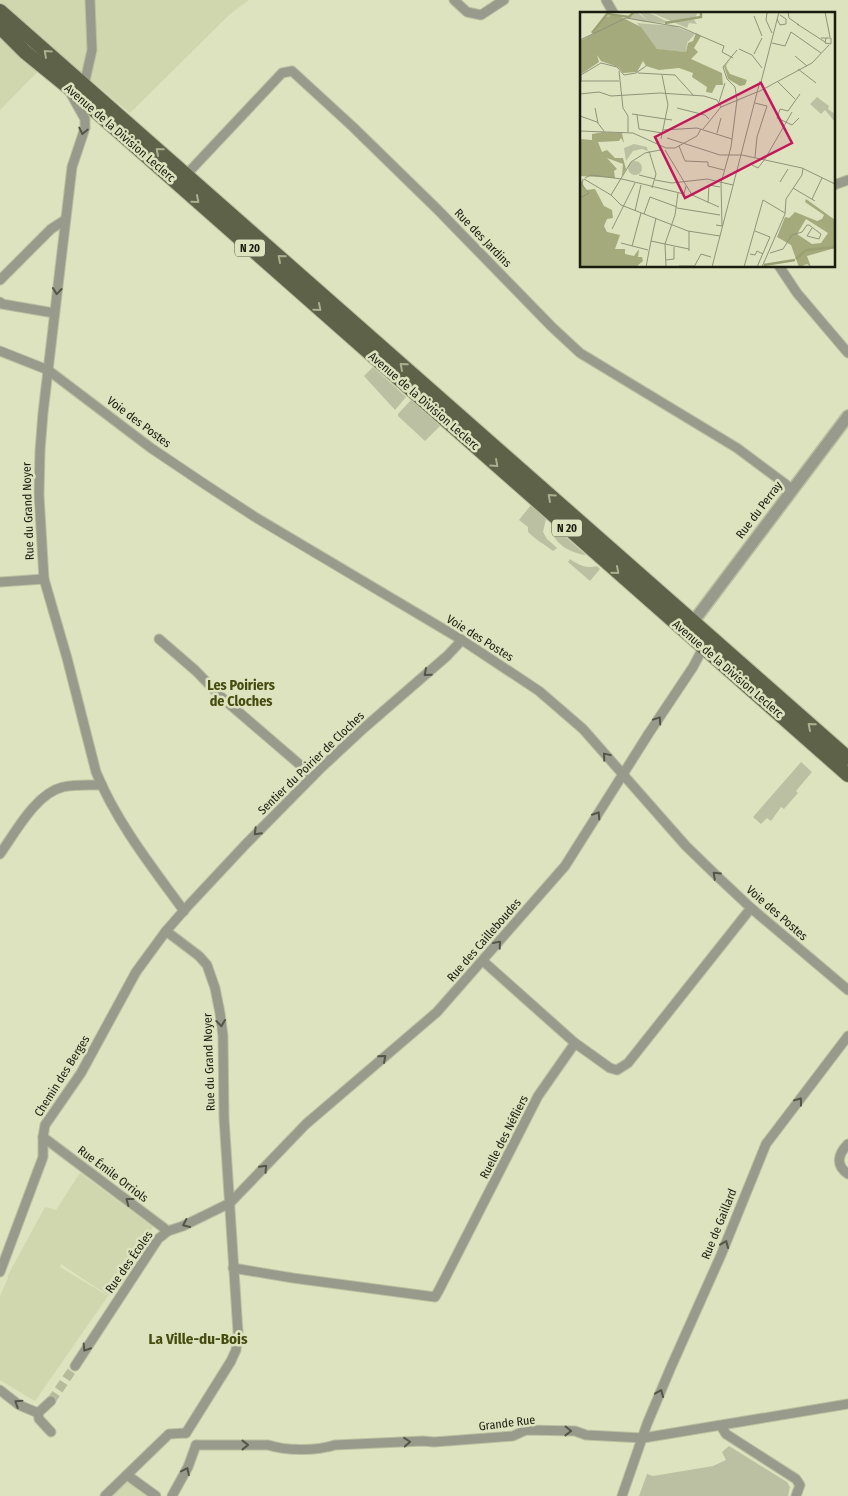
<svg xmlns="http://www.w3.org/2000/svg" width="848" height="1496" font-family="'Fira Sans Condensed',sans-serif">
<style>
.built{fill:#d0d6ad}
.green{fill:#bbc0a3}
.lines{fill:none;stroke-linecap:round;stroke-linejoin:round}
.minor-tunnel{stroke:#b6bb9c;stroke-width:9;stroke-dasharray:9 4.5;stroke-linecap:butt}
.minor-casing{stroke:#babf9f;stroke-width:11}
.tertiary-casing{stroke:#babf9f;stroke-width:14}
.primary-casing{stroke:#babf9f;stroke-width:16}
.minor{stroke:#989a8c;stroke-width:9}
.tertiary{stroke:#989a8c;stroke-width:11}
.primary{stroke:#5e6248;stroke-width:14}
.oneway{stroke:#aaaf8f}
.oneway2{stroke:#535547}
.labels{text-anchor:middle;stroke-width:5;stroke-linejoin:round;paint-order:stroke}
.shield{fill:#dde3bf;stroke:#545844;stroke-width:1}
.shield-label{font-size:11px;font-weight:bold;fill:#1a1c0f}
.street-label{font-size:12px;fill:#1a1c0f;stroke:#dde3bf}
.neighbourhood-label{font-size:14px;font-weight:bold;fill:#464b0f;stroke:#dde3bf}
.quarter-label{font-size:15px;font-weight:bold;fill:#464b0f;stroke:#dde3bf}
.inset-river{fill:none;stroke:#9aa071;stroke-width:2.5}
.inset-road{fill:none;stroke:#8f9379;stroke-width:1}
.view{fill:#c2185b;fill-opacity:0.15;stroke:#c2185b;stroke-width:2.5}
.inset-edge{fill:none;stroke:#1a1c0f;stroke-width:2.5}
</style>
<rect width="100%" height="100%" fill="#dde3bf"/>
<g class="built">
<path d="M0 0H249L230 14 130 113 93 82 84 85 52 57 0 110Z"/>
<path d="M80 1173 153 1227 109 1296 61 1264 60 1267 108 1296 35 1401 0 1380V1296L8 1278 7 1277 45 1207 56 1210Z"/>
<path d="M128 1481 148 1496H112Z"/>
</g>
<g class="green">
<path d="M373 367 406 397 395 410 364 376Z"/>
<path d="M411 400 440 426 425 441 398 416V414Z"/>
<path d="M531 505 546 519 543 532 547 539 557 548 553 551C544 544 536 540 528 532V527L519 520Z"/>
<path d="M553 526 586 555C572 554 549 542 553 526Z"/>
<path d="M570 559C579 565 586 569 597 566L600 569 590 581 568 562Z"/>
<path d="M801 762 812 772 796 791 798 793 784 809 781 807 771 821 767 818 761 824 753 817Z"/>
<path d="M729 1446 787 1482 790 1487 788 1496H639L647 1474 653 1476 713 1466 726 1460 722 1452Z"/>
</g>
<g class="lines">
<path class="minor-tunnel" d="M51 1401 75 1366"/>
<g class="minor-casing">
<g id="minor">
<path d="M454 0 467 12 481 15 504 0"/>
<path d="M606 0 614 14"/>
<path d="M84 85 92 50 90 0"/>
<path d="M71 94 85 119V128L72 167 43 413 40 451 39 495 44 579 67 658 96 772C117 823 152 867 184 911"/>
<path d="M186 175 282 73 292 71 353 127 437 209 552 327 580 353 737 448 792 489"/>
<path d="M834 185 848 180"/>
<path d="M779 266 797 293 848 353"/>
<path d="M0 280 51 229 65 220"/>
<path d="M0 302 2 304 54 313"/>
<path d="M0 351 48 370 151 448 206 485 255 517 462 640 539 691 583 729 686 846 719 878 751 908 848 990"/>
<path d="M0 582 44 579"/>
<path d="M159 639 196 671 220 696 313 776"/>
<path d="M0 854C15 833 36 793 63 787 75 784 89 785 102 785"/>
<path d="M166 931 199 956 207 965 215 988 220 1013 223 1036 224 1118 238 1332 236 1350 231 1361 186 1433"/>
<path d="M483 961 575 1043"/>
<path d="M43 1137 168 1231"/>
<path d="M848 1144C838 1154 835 1165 848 1174"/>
<path d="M233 1268 293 1278 435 1297 439 1290 538 1096 575 1043 610 1068 617 1070 628 1063 751 908"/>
<path d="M0 1272 43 1157V1137L45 1125 81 1073 136 972 166 931 187 907 245 845 321 768 364 728 447 656 462 640"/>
<path d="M75 1366 158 1239 168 1231 183 1226 230 1203 306 1124 437 1012 565 866 649 733 693 667 703 648"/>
<path d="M0 1390 19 1405 38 1413 39 1419 51 1432"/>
<path d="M38 1413 51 1401"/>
<path d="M721 1426 726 1434 796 1479 800 1485 796 1496"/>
<path d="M196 1445H268C286 1451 317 1451 335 1445L423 1441 434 1442 513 1436 526 1430 575 1431 586 1435 643 1438 848 1404"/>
<path d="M127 1475 156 1496"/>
<path d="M105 1496 169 1434 186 1433"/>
<path d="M172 1496 188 1467 196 1445"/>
<path d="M622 1496 647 1424 671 1367 721 1255 766 1144 848 1036"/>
</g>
</g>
<g class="tertiary-casing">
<path id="tertiary" d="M696 630 693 622 848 416"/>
</g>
<g class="primary-casing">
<g id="primary">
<path d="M0 11 848 758"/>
<path d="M0 27 25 52 68 87 848 775"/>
</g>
</g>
<use href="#minor" class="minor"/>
<use href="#tertiary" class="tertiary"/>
<use href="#primary" class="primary"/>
</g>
<defs><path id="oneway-chevron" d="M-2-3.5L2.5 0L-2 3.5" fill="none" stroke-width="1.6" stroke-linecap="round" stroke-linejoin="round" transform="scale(1.25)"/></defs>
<g class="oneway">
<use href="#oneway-chevron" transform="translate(47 53) rotate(-138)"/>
<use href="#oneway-chevron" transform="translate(159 151) rotate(-139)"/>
<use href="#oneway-chevron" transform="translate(196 200) rotate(41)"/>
<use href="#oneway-chevron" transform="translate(281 258) rotate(-139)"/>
<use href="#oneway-chevron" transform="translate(318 308) rotate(41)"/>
<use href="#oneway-chevron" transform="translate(403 366) rotate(-139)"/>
<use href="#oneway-chevron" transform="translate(495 464) rotate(42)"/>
<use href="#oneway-chevron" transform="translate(551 497) rotate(-138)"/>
<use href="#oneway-chevron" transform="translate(616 571) rotate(41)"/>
<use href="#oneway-chevron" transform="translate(811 726) rotate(-139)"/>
</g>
<g class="oneway2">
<use href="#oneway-chevron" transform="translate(83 131) rotate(102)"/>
<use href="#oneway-chevron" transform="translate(57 291) rotate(96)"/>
<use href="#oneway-chevron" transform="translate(427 673) rotate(139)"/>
<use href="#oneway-chevron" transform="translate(658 720) rotate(-56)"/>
<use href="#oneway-chevron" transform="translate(606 756) rotate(-130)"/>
<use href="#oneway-chevron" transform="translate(597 815) rotate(-57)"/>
<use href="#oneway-chevron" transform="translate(257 832) rotate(135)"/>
<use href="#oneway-chevron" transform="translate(716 875) rotate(-136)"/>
<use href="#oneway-chevron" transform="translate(498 944) rotate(-49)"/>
<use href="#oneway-chevron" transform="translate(221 1023) rotate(84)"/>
<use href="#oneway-chevron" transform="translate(383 1058) rotate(-41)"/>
<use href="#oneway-chevron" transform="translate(799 1101) rotate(-53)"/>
<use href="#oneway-chevron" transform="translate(264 1168) rotate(-47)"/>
<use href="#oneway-chevron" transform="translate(129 1201) rotate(-143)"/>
<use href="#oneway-chevron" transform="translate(186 1224) rotate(155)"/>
<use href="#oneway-chevron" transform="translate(725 1244) rotate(-68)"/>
<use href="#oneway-chevron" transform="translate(86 1348) rotate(123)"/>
<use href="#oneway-chevron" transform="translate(660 1393) rotate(-68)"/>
<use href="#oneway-chevron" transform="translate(18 1403) rotate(-147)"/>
<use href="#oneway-chevron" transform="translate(568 1431) rotate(1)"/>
<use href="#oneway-chevron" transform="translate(407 1442) rotate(-4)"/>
<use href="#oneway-chevron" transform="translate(245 1445)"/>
<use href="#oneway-chevron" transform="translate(186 1471) rotate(-65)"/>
</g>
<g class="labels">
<g class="shield">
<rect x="235" y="239.5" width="30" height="17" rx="4"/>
<rect x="552" y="519.5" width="30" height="17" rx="4"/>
</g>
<g class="shield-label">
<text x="250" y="252">N 20</text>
<text x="567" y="532">N 20</text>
</g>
<g class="street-label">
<text transform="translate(120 133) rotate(41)" y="4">Avenue de la Division Leclerc</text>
<text transform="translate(483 238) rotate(46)" y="4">Rue des Jardins</text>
<text transform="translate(424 401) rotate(41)" y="4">Avenue de la Division Leclerc</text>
<text transform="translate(139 422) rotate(37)" y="4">Voie des Postes</text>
<text transform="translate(759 510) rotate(-53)" y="4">Rue du Perray</text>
<text transform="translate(28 511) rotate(-92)" y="4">Rue du Grand Noyer</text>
<text transform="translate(480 638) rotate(32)" y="4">Voie des Postes</text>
<text transform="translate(728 669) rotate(41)" y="4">Avenue de la Division Leclerc</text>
<text transform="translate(311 763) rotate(-44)" y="4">Sentier du Poirier de Cloches</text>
<text transform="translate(777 913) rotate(41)" y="4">Voie des Postes</text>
<text transform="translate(484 940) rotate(-49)" y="4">Rue des Cailleboudes</text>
<text transform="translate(209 1062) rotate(-92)" y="4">Rue du Grand Noyer</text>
<text transform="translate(62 1076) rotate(-58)" y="4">Chemin des Berges</text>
<text transform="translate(504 1137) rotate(-63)" y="4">Ruelle des Néfliers</text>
<text transform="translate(113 1174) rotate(37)" y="4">Rue Émile Orriols</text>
<text transform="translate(719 1224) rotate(-68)" y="4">Rue de Gaillard</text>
<text transform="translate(129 1262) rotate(-55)" y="4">Rue des Écoles</text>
<text transform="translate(507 1423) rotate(-7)" y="4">Grande Rue</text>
</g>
<g class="neighbourhood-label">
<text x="241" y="690">Les Poiriers<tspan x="241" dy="16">de Cloches</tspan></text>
</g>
<g class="quarter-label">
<text x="198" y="1344">La Ville-du-Bois</text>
</g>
</g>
<g transform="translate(580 12)">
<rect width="255" height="255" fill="#dde3bf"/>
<path d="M57 0 68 9 59 0H68L90 11 64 10 48 6ZM70 0H118L114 8 117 12 109 11 107 16ZM57 11 94 14 115 22 107 31 106 40 82 38 77 37ZM237 85 249 94 248 97 255 102V110L245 98 241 102 230 92ZM54 132 67 135 68 139 62 137 53 139 46 149 44 136ZM48 156a7 7 0 1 1 14 0a7 7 0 1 1-14 0Z" fill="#bbc0a3"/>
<path d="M37 3 61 15 77 37 106 40 108 31 113 29 116 21 121 24 114 36 118 40 111 47 142 61 143 73H136L132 81 126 80 127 75 112 65 113 61 99 56 79 58 66 54 63 49 57 60 43 61 38 55 21 49 17 43 19 50 0 63V29L13 22 24 5ZM151 48 146 53 147 57 150 62 167 68 165 73 160 74 148 67 144 54ZM23 120 42 121 44 131 41 126 39 129 18 130 22 140 27 138 35 146H43L46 157 42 164 43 152 27 146 37 157 34 159 35 166 0 164V127L12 128V122ZM0 166 6 178 15 177 24 194 32 198 33 206 27 207 24 214 27 220 40 223 35 237H45V242L54 244 59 237 58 245H62L63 249 56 255H0ZM226 187 255 208V236L227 244 231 255 227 252 219 255 211 233 197 225 205 205 209 206 215 200 237 209 242 207 244 203 225 190ZM226 207 248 221 241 231 232 232 217 222Z" fill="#a4aa7b" fill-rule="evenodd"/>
<path class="inset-river" d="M85 11 121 5V0M12 21 27 2 49 5 54 0M216 247 226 238 255 235M184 253 215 248"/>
<path class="inset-road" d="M191 0 187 1 186 8 192 21M208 0 209 6 219 13M245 0 250 25M174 4 182 24M197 7 200 13 206 12V7L200 3M217 12 245 30M241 26H251V32L245 31 246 26M0 28 46 6 100 15 144 34 142 40 153 46M192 31 205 34 211 20 241 41M159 37 172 43 182 56M174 42 182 26M215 44 227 54M218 57 236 71M39 59 43 96 48 104V120M58 61 95 63 114 84M1 69V63L21 51 37 55 44 63 56 61 66 54M1 69H39M197 69 215 87M181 70 199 0M178 80 232 51 249 33M0 82 19 80 31 84 80 81 124 84 137 88 141 95M139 90 145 71M15 96 18 111M97 96 125 103 129 107M200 97 197 106 212 113 219 106M200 97 208 99 220 82M52 102 92 108M57 103 59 117 82 121M0 104 17 110 24 119M123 117 141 95 177 80M83 118 117 116 152 127M0 119 53 121 86 136M137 121 141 106M87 126 140 143H162L222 156 255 172M81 127 88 93 82 63M99 134 105 149 128 150V154L144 158M86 136H95L117 124 121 117M85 138 112 183 139 195M69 139 76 162 72 176M175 145 177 125 187 94 175 91M185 147 212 100M172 153 178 156 185 147M59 163 75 167M5 166 11 163 42 167 104 182 106 174M4 167 31 183 41 193 108 219 140 224M75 168 92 171 127 167 153 173M200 170 208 157M213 176 235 189M31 183 51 150 65 141 80 138M0 186 9 181 2 173 3 167M232 187 242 166M128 191 129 173 140 175M97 196 140 203M55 199 61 173M64 202 70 185 97 195M136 213 142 214 141 171 151 135 157 88 155 75 147 67 143 55 157 38M32 217 55 171M175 219 190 225 177 255M71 229 76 206M41 231 68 238M85 232 109 237M52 234 61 201M109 239V219M190 241 203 237 212 223 222 220 227 213H229L241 222 239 227 227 224 232 216M170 242 175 243 177 239 183 242M86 248 94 247V235M99 254H115M66 255 71 229 85 232M86 255 85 232 95 203 98 181M114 255 121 242 131 245M132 255 180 69M164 255 183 188 205 201M182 255 205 202 206 187 222 163 223 156"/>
<path class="view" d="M181 71 212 131 105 186 75 125Z"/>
<rect width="255" height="255" class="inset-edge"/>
</g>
</svg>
